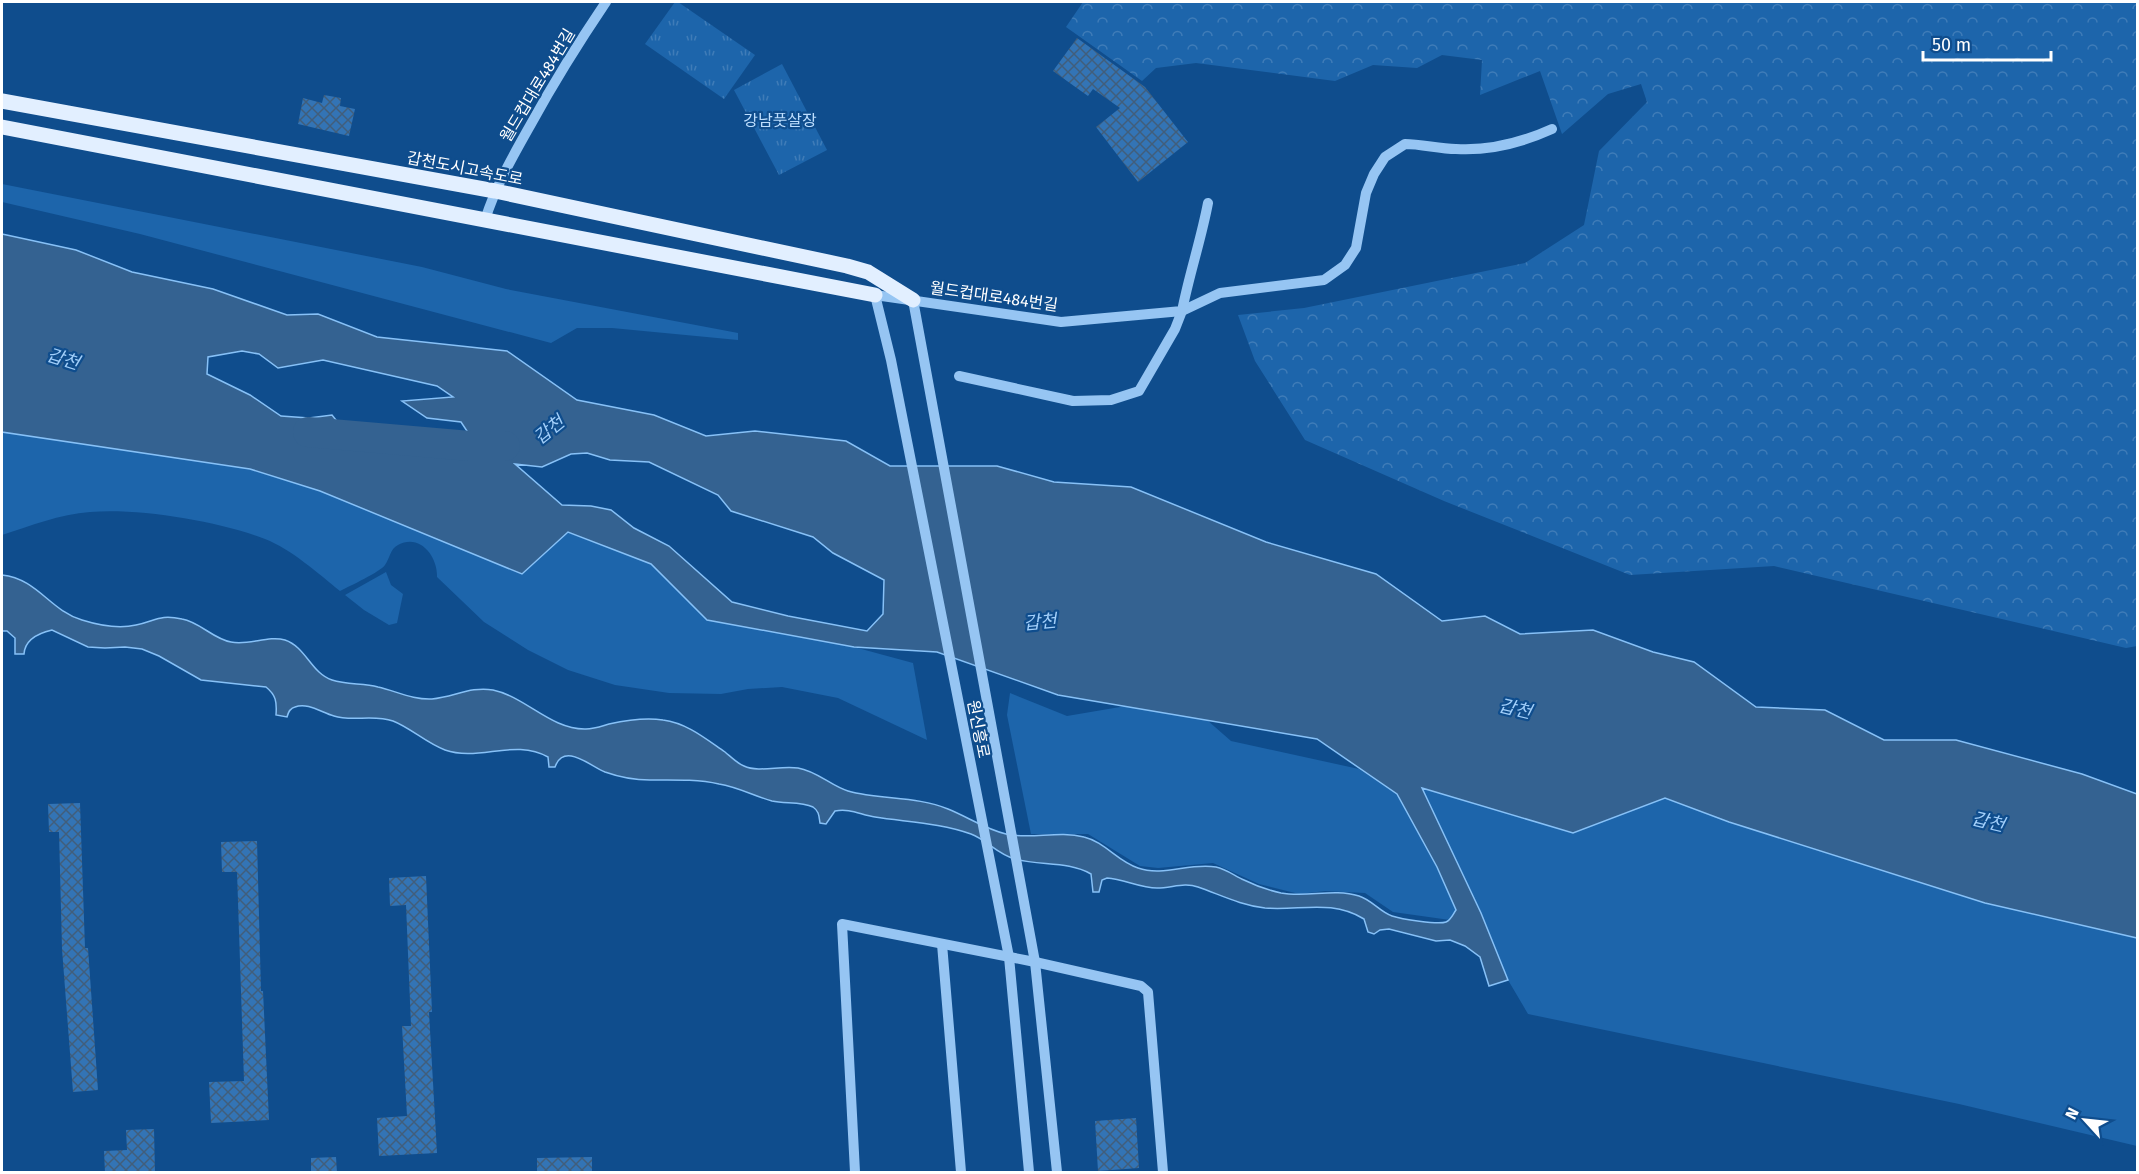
<svg xmlns="http://www.w3.org/2000/svg" width="2139" height="1174" font-family="'Fira Sans','Noto Sans KR',sans-serif">
<style>
.green{fill:#1d65ab}
.forest{fill:url(#forest-crowns)}
.park{fill:url(#park-tufts)}
.water{fill:#346291;stroke:#87c1f7;stroke-width:1.5;fill-rule:evenodd}
.lines{fill:none;stroke-linecap:round;stroke-linejoin:round}
.river{stroke:#346291;stroke-width:30}
.building{fill:url(#building-cross-hatch)}
.minor{stroke:#96c5f3;stroke-width:10}
.major{stroke:#e2efff;stroke-width:15}
.labels{text-anchor:middle;stroke-width:4.5;stroke-linejoin:round;paint-order:stroke}
.street-label{font-size:16px;fill:#fff;stroke:#0f4d8d}
.park-label{font-size:16px;fill:#bddefe;stroke:#0f4d8d}
.water-label{font-size:18px;font-style:italic;fill:#a2cffa;stroke:#0f4d8d}
</style>
<defs>
<pattern id="forest-crowns" width="20" height="18" patternUnits="userSpaceOnUse" patternTransform="scale(1.5)"><rect width="20" height="18" fill="#1d65ab"/><path d="M2 6a3 3 0 1 1 6 0M12 15a3 3 0 1 1 6 0" fill="none" stroke="#3f7cb8"/></pattern>
<pattern id="park-tufts" width="24" height="20" patternUnits="userSpaceOnUse" patternTransform="scale(1.5)"><rect width="24" height="20" fill="#1d65ab"/><path d="M3 7l-1-3M5 7V3M7 7l1-3M15 17l-1-3M17 17v-4M19 17l1-3" fill="none" stroke="#3f7cb8"/></pattern>
<pattern id="building-cross-hatch" width="8" height="8" patternUnits="userSpaceOnUse" patternTransform="scale(1.5)"><rect width="8" height="8" fill="#3374b5"/><path d="M0 0l8 8M0 8l8-8" fill="none" stroke="#415e7b"/></pattern>
</defs>
<rect width="100%" height="100%" fill="#0f4d8d"/>
<g class="green">
<path d="M2 184 422 267 506 289 738 333V340L612 328H577L551 343 140 234 2 202Z"/>
<path d="M2 432 250 469 320 491 567 532 651 564 707 620 854 647 913 663 927 740 838 698 782 687 748 689 721 694 669 693 615 685 568 670 528 650 484 622 437 577C438 557 420 533 398 545 390 549 390 558 385 565 380 572 350 586 340 591 319 574 291 549 265 539 218 521 140 508 90 512 60 514 30 526 2 535Z"/>
<path d="M386 572 391 585 403 594 397 623 389 625 364 610 345 595Z"/>
<path d="M1010 693 1067 716 1126 706 1207 720 1231 741 1359 769 1397 794 1437 867 1456 910 1450 920 1393 912 1365 893 1325 891 1299 894 1259 884 1213 863 1158 868 1140 866 1088 834H1031L1007 715Z"/>
<path d="M1422 788 1573 833 1665 798 1729 822 1985 903 2137 938V1146L1959 1104 1528 1014 1508 980 1481 913Z"/>
</g>
<path class="forest" d="M1083 2H2137V646L2126 648 1774 566 1630 575 1444 501 1305 440 1255 361 1238 315 1304 308 1525 263 1584 225 1599 151 1647 102 1641 84 1608 94 1562 134 1540 71 1480 95 1482 60 1442 55 1417 68 1373 65 1335 81 1196 63 1156 68 1142 81 1066 27Z"/>
<g class="park">
<path d="M675 2H678L755 55 724 99 645 44Z"/>
<path d="M782 64 827 150 779 175 734 90Z"/>
</g>
<path class="water" d="M2 234 76 250 132 272 213 289 287 315 318 314 377 337 507 351 577 400 654 415 706 436 755 431 846 441 890 466H997L1054 482 1131 487 1266 542 1376 574 1442 621 1485 616 1520 634 1593 630 1653 652 1694 662 1756 707 1825 710 1884 740H1956L2082 774 2137 794V938L1985 903 1729 822 1665 798 1573 833 1422 788 1481 913 1508 980 1489 986 1480 957 1465 946 1450 940 1436 941 1389 929 1380 930 1374 934 1368 932 1364 919C1331 899 1300 911 1265 908 1240 905 1221 895 1198 887 1184 882 1172 888 1157 888 1140 888 1124 879 1107 878L1102 880 1099 892H1093L1091 874C1068 861 1040 866 1015 859 997 854 987 840 971 834 941 823 907 822 875 817 861 815 850 808 835 811L826 824 820 823C819 816 819 811 813 807 801 801 785 804 772 801 754 796 738 787 719 784 697 779 672 780 650 780 635 780 619 777 605 772 590 766 564 742 555 767H549L548 757C515 738 479 762 445 750 426 743 411 728 393 721 373 714 352 722 334 716 322 713 308 702 295 707 290 708 288 713 287 717L276 715C277 702 276 695 266 687L201 680 159 656 142 649 125 647 105 648 88 647 52 630C39 633 25 639 24 654H15V638L7 631H2V575C38 579 49 610 82 620 98 625 119 629 136 625 156 621 159 614 182 619 200 622 213 639 231 642 249 646 268 635 285 640 306 647 311 673 332 680 347 685 363 683 378 687 396 691 413 700 432 699 454 697 471 686 493 690 526 697 551 730 586 729 594 729 602 726 609 724 627 720 645 717 663 720 687 723 706 739 725 752 731 757 738 764 744 766 759 773 781 765 798 768 817 771 831 786 848 791 880 800 917 796 948 809 968 817 985 829 1006 834 1031 840 1058 830 1084 837 1105 842 1118 862 1138 868 1164 877 1190 862 1216 867 1226 869 1235 876 1244 880 1256 886 1268 890 1281 893 1307 898 1333 888 1359 896 1372 900 1380 912 1392 916 1401 919 1438 925 1446 922 1451 920 1453 914 1456 910L1437 867 1397 794 1317 739 1058 695 937 652 854 647 707 620 651 564 568 532 522 574 320 491 250 469 2 432ZM242 351 259 354 278 368 323 360 437 386 453 397 402 401 427 418 461 422 473 440 449 458 423 449 394 451 357 446 332 415 309 418 281 416 250 395 207 374 208 357ZM587 453 610 460 649 462 718 495 731 511 813 537 833 553 884 580 883 614 867 631 788 616 732 602 669 546 634 528 611 510 591 506 562 505 515 464 542 467 571 454Z"/>
<g class="lines">
<path class="river" d="M308 432 470 446H505"/>
</g>
<g class="building">
<path d="M1077 38 1145 87 1188 142 1138 182 1096 127 1120 108 1093 89 1088 96 1053 71Z"/>
<path d="M324 95 341 98 340 106 355 109 349 136 298 124 303 98 322 103Z"/>
<path d="M80 803 85 948H88L98 1090 73 1092 62 949 59 832H49L48 804Z"/>
<path d="M257 841 261 991H263L269 1120 211 1123 209 1082 244 1081 237 872H222L221 842Z"/>
<path d="M426 876 432 1012H429L437 1153 379 1156 377 1118 407 1116 402 1026H411L406 905 390 906 389 878Z"/>
<path d="M1136 1118 1139 1168 1098 1171 1095 1121Z"/>
<path d="M154 1129 155 1173H105L104 1151 127 1150 126 1130Z"/>
<path d="M336 1157 337 1173H311V1158Z"/>
<path d="M592 1157V1173H537V1158Z"/>
</g>
<g class="lines">
<g class="minor">
<path d="M485 220C496 185 513 156 531 124 554 82 579 42 606 2"/>
<path d="M913 300 1035 962 1057 1172"/>
<path d="M959 376 1073 401 1111 400 1139 391 1175 329 1182 311 1220 293 1324 280 1345 265 1356 248 1366 193 1374 174 1385 157 1405 144C1422 144 1439 149 1456 149 1490 151 1521 143 1552 129"/>
<path d="M942 944 961 1172"/>
<path d="M855 1172 842 924 1035 962 1141 986 1148 992 1163 1172"/>
<path d="M1029 1172 1009 957 891 360 875 295 1061 322 1182 311C1189 275 1201 240 1208 203"/>
</g>
<g class="major">
<path d="M2 101 495 191 847 266 868 272 913 300"/>
<path d="M2 127 875 295"/>
</g>
</g>
<g class="labels">
<g class="street-label">
<text transform="translate(537 85) rotate(-59)" y="6">월드컵대로484번길</text>
<text transform="translate(465 168) rotate(11)" y="6">갑천도시고속도로</text>
<text transform="translate(994 296) rotate(8)" y="6">월드컵대로484번길</text>
<text transform="translate(979 729) rotate(79)" y="6">원신흥로</text>
</g>
<g class="park-label">
<text x="780" y="126">강남풋살장</text>
</g>
<g class="water-label">
<text transform="translate(63 359) rotate(17)" y="6">갑천</text>
<text transform="translate(549 430) rotate(-39)" y="6">갑천</text>
<text transform="translate(1040 622) rotate(-5)" y="6">갑천</text>
<text transform="translate(1515 709) rotate(13)" y="6">갑천</text>
<text transform="translate(1988 822) rotate(13)" y="6">갑천</text>
</g>
</g>
<rect width="2139" height="1174" fill="none" stroke="#ffffff" stroke-width="6"/>
<g transform="translate(2085 1120) rotate(297)" stroke="#0f4d8d" stroke-width="4.5" paint-order="stroke">
<path d="M0-4.5L10 22L0 15L-10 22Z" fill="#ffffff"/>
<text y="-9" font-size="16" font-weight="bold" text-anchor="middle" fill="#ffffff">N</text>
</g>
<path d="M1923 51v9h128v-9" fill="none" stroke="#ffffff" stroke-width="3"/>
<text x="1932" y="51" font-size="18" fill="#ffffff" stroke="#0f4d8d" stroke-width="4.5" paint-order="stroke">50 m</text>
</svg>
